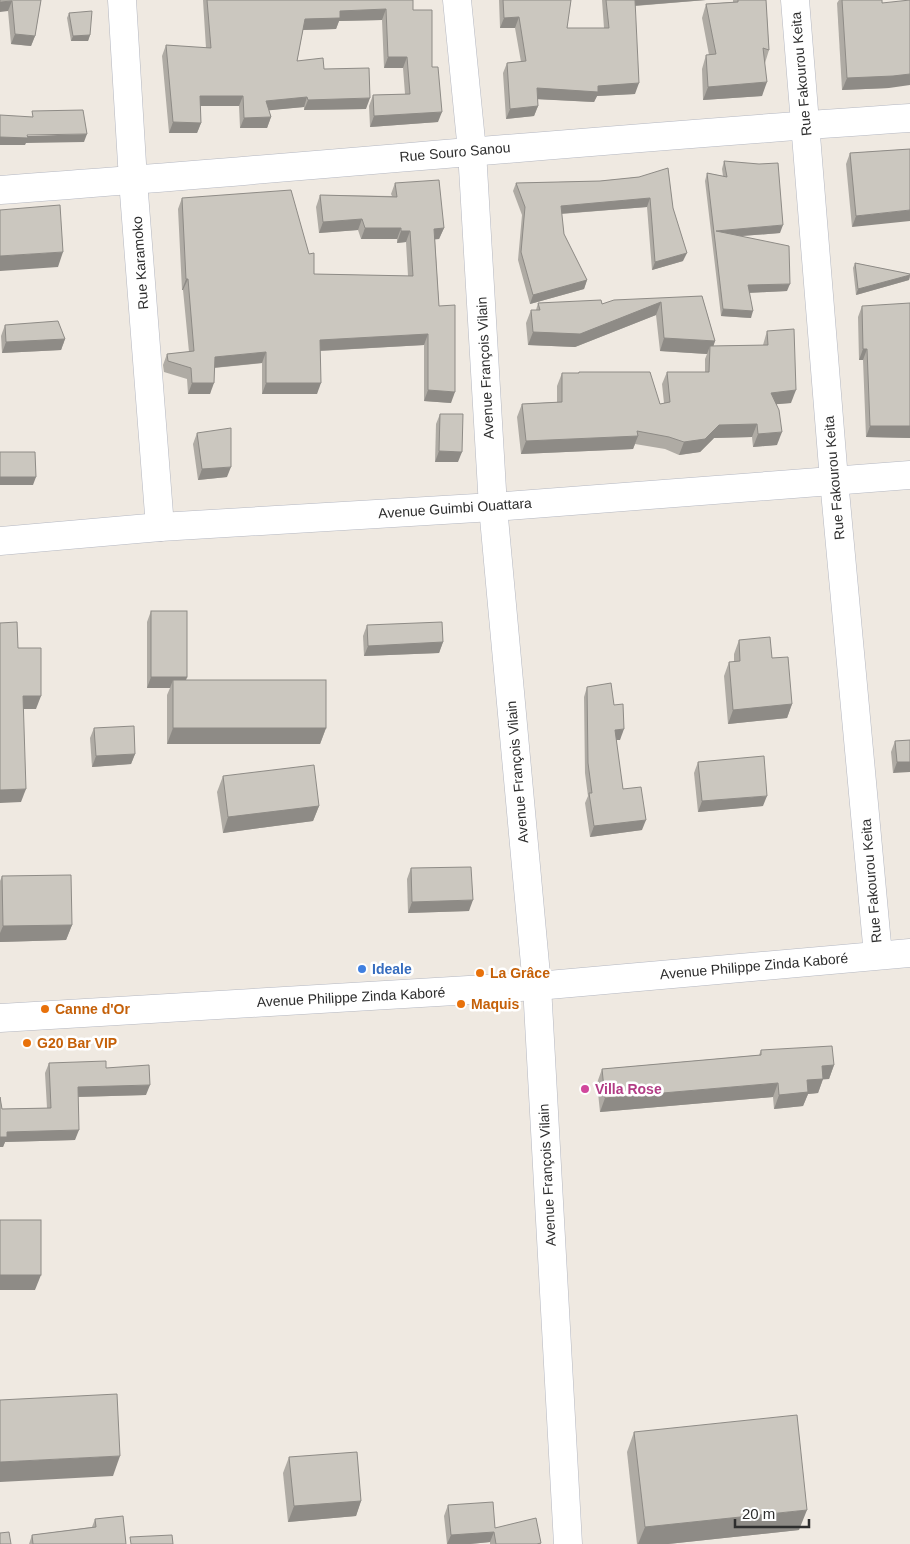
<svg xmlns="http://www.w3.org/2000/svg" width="910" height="1544" font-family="Helvetica,sans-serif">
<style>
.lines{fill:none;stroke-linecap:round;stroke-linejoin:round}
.minor-casing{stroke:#b4b7c1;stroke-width:29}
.minor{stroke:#fff;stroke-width:28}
.wall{fill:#afaba4}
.shaded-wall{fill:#8e8b86}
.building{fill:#cbc7bf;stroke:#8e8b86}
.shop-dot{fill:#3f7fe0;stroke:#fff;stroke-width:2}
.food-dot{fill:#e8710a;stroke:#fff;stroke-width:2}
.hotel-dot{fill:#d1479c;stroke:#fff;stroke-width:2}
.labels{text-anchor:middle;stroke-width:5;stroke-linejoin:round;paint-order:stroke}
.street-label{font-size:14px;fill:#2e2e2e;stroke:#fff}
.shop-label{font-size:14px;font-weight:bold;fill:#366cbe;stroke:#fff;text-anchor:start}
.food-label{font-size:14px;font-weight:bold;fill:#c56008;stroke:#fff;text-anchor:start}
.hotel-label{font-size:14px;font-weight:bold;fill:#b23c85;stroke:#fff;text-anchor:start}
</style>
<rect width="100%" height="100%" fill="#efe9e1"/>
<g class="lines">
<g class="minor-casing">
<g id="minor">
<path d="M122 0 133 180 160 527"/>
<path d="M457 0 472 151 493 507 537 986 568 1544"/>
<path d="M795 0 834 480 878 955"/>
<path d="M0 190C303 168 606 138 910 118"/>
<path d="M0 541 160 527 493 507 910 475"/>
<path d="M0 1018 537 986 910 953"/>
</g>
</g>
<use href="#minor" class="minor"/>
</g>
<g class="wall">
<path d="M0 0H41L35 36 31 46 11 44 8 11Z"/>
<path d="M203 0H413V10L432 67 438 122 370 127 369 106 373 95 405 94 403 68H384L382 20 339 21 336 29 303 30 297 61 324 69 366 109 304 110V107L269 110 271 117 267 128H240L239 106H200L201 123 197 133H169L162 56 166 45 206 48Z"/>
<path d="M499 0H571L567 28H604L602 0H706L635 6V94L597 96 594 102 538 99V106L534 116 506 119 503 73 507 63 521 62 515 28H500Z"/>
<path d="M733 0H766L769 50 765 63 762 96 703 100 702 69 706 55H709L702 18 706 4 733 2Z"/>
<path d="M839 0H882L889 88 842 90 837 3Z"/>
<path d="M69 13 90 35 88 41H71L67 18Z"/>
<path d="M910 149 852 227 846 164 850 153Z"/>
<path d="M724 161 780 233 741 236 787 291 749 293 751 318 721 316 705 181 707 173 723 176 722 169Z"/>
<path d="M639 177 673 208 683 261 652 270 647 207 561 214 564 234 587 280 584 289 530 304 518 260 522 215 513 191 516 183 600 181Z"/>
<path d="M395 183 444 228 439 239H435L439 306 451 403 424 401V345L320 351 317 394H262V363L214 368 210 394H188L187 379 164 372 163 365 167 354 189 352 183 290H182L178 209 182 198 314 274 408 276 406 242 397 243V239H361L358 230 319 233 316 207 320 195 392 196 391 194Z"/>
<path d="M855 263 910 274V277L909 280 856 295 853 268Z"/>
<path d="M702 296 715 341 713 346 763 345 767 331 791 403 777 404V445L753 447 752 437 714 438 700 452 679 455 665 449 635 444 633 449 521 454 517 417 522 404 557 402V386L562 373H578L579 372 660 404 664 403 662 384 667 372H705V359L707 354 660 351 656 315 575 347 528 345 526 323 531 310H536L538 303 602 304Z"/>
<path d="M862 306 910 438 866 437 863 360H859L858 317Z"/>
<path d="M5 325 65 339 61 350 2 353 1 336Z"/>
<path d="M440 414 458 462H435L436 424Z"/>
<path d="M197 433 227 477 198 480 193 444Z"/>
<path d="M151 611 187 677 186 680 326 728 320 744H167V695L170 688H147V622Z"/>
<path d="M367 625 443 642 439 653 364 656 363 636Z"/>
<path d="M739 640 772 658 792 704 787 718 728 724 724 676 729 662H734V654Z"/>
<path d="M587 687 620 740H616L623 789 642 830 590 837 585 803 588 796 585 773 584 697Z"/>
<path d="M94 728 135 754 131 764 92 767 90 738Z"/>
<path d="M910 740 893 773 891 752 895 741Z"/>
<path d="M698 762 763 806 698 812 694 773Z"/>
<path d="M223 776 319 806 313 821 223 833 217 792Z"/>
<path d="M411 868 469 911 408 913 407 879Z"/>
<path d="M2 876 72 925 66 940 0 942V881Z"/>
<path d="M761 1050 834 1065 829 1079H823L818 1093 808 1094 803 1106 774 1109 773 1097 600 1112 597 1083 602 1069 759 1055Z"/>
<path d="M49 1063 106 1068 146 1095 78 1097 75 1140 5 1142 3 1147H0V1097L2 1109 47 1108 45 1073Z"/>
<path d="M634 1432 799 1530 668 1544H637L627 1452Z"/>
<path d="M289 1457 361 1501 356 1516 288 1522 283 1473Z"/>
<path d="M448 1505 495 1528 541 1543V1544H490V1542L470 1544H447L444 1516Z"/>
<path d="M95 1519 126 1544H29L32 1535 92 1527Z"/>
</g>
<g class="shaded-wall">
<path d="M634 0H706L631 6Z"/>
<path d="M12 1 8 11 0 12V2Z"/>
<path d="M386 9 382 20 339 21 336 29 301 30 305 19 340 11Z"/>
<path d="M519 17 515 28H500L504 18Z"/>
<path d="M15 34 35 36 31 46 11 44Z"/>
<path d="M90 35 88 41H71L73 36Z"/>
<path d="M388 57H407L403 68H384Z"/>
<path d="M910 74V85L889 88 842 90 847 78Z"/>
<path d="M767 82 762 96 703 100 708 87Z"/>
<path d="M639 83 635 94 597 96 594 102 534 99 537 88Z"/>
<path d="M200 96H243L239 106H196Z"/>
<path d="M307 97 304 107 262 111 266 101Z"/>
<path d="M370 98 366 109 304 110 308 100Z"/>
<path d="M538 106 534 116 506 119 510 109Z"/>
<path d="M442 112 438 122 370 127 374 116Z"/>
<path d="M271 117 267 128H240L244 118Z"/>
<path d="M173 122 201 123 197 133H169Z"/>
<path d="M87 134 84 142 26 143 25 145H0V137Z"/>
<path d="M650 198 647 207 557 214 561 206Z"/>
<path d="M910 210V221L852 227 856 216Z"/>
<path d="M362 219 358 230 319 233 323 222Z"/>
<path d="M783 225 780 233 715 238 716 231Z"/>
<path d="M365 228H401L397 239H361Z"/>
<path d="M444 228 439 239 430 240 434 229Z"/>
<path d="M401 231H410L406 242 397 243Z"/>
<path d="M63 252 58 267 0 271V256Z"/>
<path d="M687 253 683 261 652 270 655 262Z"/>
<path d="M910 275 909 280 856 295 858 289Z"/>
<path d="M186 279H188L183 290H182Z"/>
<path d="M587 280 584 289 530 304 533 295Z"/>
<path d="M790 284 787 291 745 293 748 285Z"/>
<path d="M661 302 656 315 575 347 528 345 533 332Z"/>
<path d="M723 309 753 311 751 318 721 316Z"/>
<path d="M428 334 424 345 315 351 320 340Z"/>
<path d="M664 338 715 341 711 354 710 346 707 354 660 351Z"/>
<path d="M65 339 61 350 2 353 6 342Z"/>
<path d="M863 349H867L863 360H859Z"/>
<path d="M266 352 262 363 211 368 215 357Z"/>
<path d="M192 383H214L210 394H188Z"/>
<path d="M266 383H321L317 394H262Z"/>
<path d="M428 390 455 392 451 403 424 401Z"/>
<path d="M796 390 791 403 767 405 771 393Z"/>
<path d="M757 424 752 437 714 438 700 452 679 455 684 442 719 425Z"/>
<path d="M870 426H910V438L866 437Z"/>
<path d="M782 432 777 445 753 447 758 434Z"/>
<path d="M638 436 633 449 521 454 526 441Z"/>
<path d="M439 451 462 452 458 462H435Z"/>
<path d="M231 467 227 477 198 480 202 469Z"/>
<path d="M0 477H36L33 485H0Z"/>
<path d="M443 642 439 653 364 656 368 646Z"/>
<path d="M151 677H187L183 688 173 680 170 688H147Z"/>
<path d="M23 696H41L36 709H19Z"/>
<path d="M792 704 787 718 728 724 733 710Z"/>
<path d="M173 728H326L320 744H167Z"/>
<path d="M624 729 620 740H611L615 730Z"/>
<path d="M135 754 131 764 92 767 96 756Z"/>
<path d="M897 762H910V772L893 773Z"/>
<path d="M26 789 21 802 0 803V790Z"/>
<path d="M767 796 763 806 698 812 702 801Z"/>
<path d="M319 806 313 821 223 833 228 817Z"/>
<path d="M646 820 642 830 590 837 594 826Z"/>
<path d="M473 900 469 911 408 913 412 902Z"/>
<path d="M72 925 66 940 0 942V933L3 926Z"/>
<path d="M834 1065 829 1079 817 1080 822 1066Z"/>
<path d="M823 1079 818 1093 808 1094 803 1106 774 1109 779 1095 807 1080Z"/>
<path d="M778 1083 773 1097 600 1112 605 1098Z"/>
<path d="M150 1085 146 1095 74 1097 78 1087Z"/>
<path d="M79 1130 75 1140 5 1142 3 1147H0V1137L7 1132Z"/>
<path d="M0 1275H41L35 1290H0Z"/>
<path d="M120 1456 113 1476 0 1482V1462Z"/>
<path d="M361 1501 356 1516 288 1522 294 1506Z"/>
<path d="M807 1510 799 1530 668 1544H638L645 1527Z"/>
<path d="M494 1532 490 1542 470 1544H447L451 1535Z"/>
</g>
<g class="building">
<path d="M0 0H41L35 36 15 34 12 1 0 2Z"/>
<path d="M207 0H413V10H432V67H438L442 112 374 116 373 95 410 94 407 57H388L386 9 340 11V18L305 19 297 61 323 58 324 69 369 68 370 98 308 100 307 97 266 101 271 117 244 118 243 96H200L201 123 173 122 166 45 211 48Z"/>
<path d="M503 0H571L567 28H609L606 0H635L639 83 598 86V92L537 88 538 106 510 109 507 63 526 61 519 17 504 18Z"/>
<path d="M738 0H766L769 50 763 48 767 82 708 87 706 55 716 54 706 4 738 2Z"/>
<path d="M842 0H882V3L910 0V74L893 76 847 78Z"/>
<path d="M92 11 90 35 73 36 69 13Z"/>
<path d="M83 110 87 134 27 135 28 138 0 137V115L33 117 32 111Z"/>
<path d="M910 149V210L856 216 850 153Z"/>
<path d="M724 161 759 164 778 163 783 225 716 231 789 246 790 284 748 285 753 311 723 309 707 173 727 177Z"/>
<path d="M668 168 673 208 687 253 655 262 650 198 561 206 564 234 587 280 533 295 521 252 525 207 516 183 600 181 639 177Z"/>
<path d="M439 180 444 228 434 229 439 306 455 305V392L428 390V334L320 340 321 383H266V352L215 357 214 383H192L191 368 168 361 167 354 194 351 188 279H186L182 198 291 190 309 254 314 253V274L413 276 410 231H401V228H365L362 219 323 222 320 195 397 197 395 183Z"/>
<path d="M60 205 63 252 0 256V210Z"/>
<path d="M855 263 910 274V275L858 289Z"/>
<path d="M702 296 715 341 664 338 661 302 580 334 533 332 531 310H540L538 303 601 300 602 304 614 300Z"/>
<path d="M910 303V426H870L867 349H863L862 306Z"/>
<path d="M58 321 65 339 6 342 5 325Z"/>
<path d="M794 329 796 390 771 393 779 410 782 432 758 434 757 424 719 425 705 439 684 442 669 437 637 431 638 436 526 441 522 404 562 402V373H579V372H650L660 404 670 402 667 372H709L710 346 768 345 767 331Z"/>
<path d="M440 414H463L462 452 439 451Z"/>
<path d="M231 428V467L202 469 197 433Z"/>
<path d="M0 452H35L36 477H0Z"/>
<rect x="151" y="611" width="36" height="66"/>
<path d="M17 622 18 648H41V696H23L26 789 0 790V623Z"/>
<path d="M442 622 443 642 368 646 367 625Z"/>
<path d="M770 637 772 658 788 657 792 704 733 710 729 662 740 661 739 640Z"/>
<rect x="173" y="680" width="153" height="48"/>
<path d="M611 683 614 705 623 704 624 729 615 730 623 789 641 787 646 820 594 826 589 793H592L588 763 587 687Z"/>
<path d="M134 726 135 754 96 756 94 728Z"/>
<path d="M910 740V762H897L895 741Z"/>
<path d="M764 756 767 796 702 801 698 762Z"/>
<path d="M314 765 319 806 228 817 223 776Z"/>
<path d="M471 867 473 900 412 902 411 868Z"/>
<path d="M71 875 72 925 3 926 2 876Z"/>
<path d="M832 1046 834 1065 822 1066 823 1079 807 1080 808 1092 779 1095 778 1083 605 1098 602 1069 761 1055V1050Z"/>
<path d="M106 1061V1068L149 1065 150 1085 78 1087 79 1130 7 1132V1137H0V1097L2 1109 51 1108 49 1063Z"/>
<rect x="0" y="1220" width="41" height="55"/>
<path d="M117 1394 120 1456 0 1462V1400Z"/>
<path d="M797 1415 807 1510 645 1527 634 1432Z"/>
<path d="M357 1452 361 1501 294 1506 289 1457Z"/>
<path d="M493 1502 495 1528 536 1518 541 1543 537 1544H496L494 1532 451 1535 448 1505Z"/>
<path d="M123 1516 126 1544H33L32 1535 96 1527 95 1519Z"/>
<path d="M9 1532 11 1544H0V1533Z"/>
<path d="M172 1535 173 1544H131L130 1537Z"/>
</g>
<circle class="shop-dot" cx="362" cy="969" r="5"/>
<g class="food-dot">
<circle cx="480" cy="973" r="5"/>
<circle cx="461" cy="1004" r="5"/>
<circle cx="45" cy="1009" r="5"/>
<circle cx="27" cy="1043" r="5"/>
</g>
<circle class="hotel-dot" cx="585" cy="1089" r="5"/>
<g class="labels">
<g class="street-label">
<text transform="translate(801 74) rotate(-95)" y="5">Rue Fakourou Keita</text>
<text transform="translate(455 152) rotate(-5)" y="5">Rue Souro Sanou</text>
<text transform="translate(140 263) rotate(-94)" y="5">Rue Karamoko</text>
<text transform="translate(485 368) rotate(-93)" y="5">Avenue François Vilain</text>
<text transform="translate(834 478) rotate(-95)" y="5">Rue Fakourou Keita</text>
<text transform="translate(455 508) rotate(-4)" y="5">Avenue Guimbi Ouattara</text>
<text transform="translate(517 772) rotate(-95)" y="5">Avenue François Vilain</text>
<text transform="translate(871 881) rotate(-95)" y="5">Rue Fakourou Keita</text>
<text transform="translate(754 966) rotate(-5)" y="5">Avenue Philippe Zinda Kaboré</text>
<text transform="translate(351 997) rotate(-3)" y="5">Avenue Philippe Zinda Kaboré</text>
<text transform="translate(547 1175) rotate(-93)" y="5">Avenue François Vilain</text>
</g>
<g class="shop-label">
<text x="372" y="974">Ideale</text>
</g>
<g class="food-label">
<text x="490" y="978">La Grâce</text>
<text x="471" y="1009">Maquis</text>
<text x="55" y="1014">Canne d'Or</text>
<text x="37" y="1048">G20 Bar VIP</text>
</g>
<g class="hotel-label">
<text x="595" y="1094">Villa Rose</text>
</g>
</g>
<path d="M735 1519v8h74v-8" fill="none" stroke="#2e2e2e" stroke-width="2.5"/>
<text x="742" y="1519" font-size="15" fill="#2e2e2e" stroke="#ffffff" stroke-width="4" paint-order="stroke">20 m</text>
</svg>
